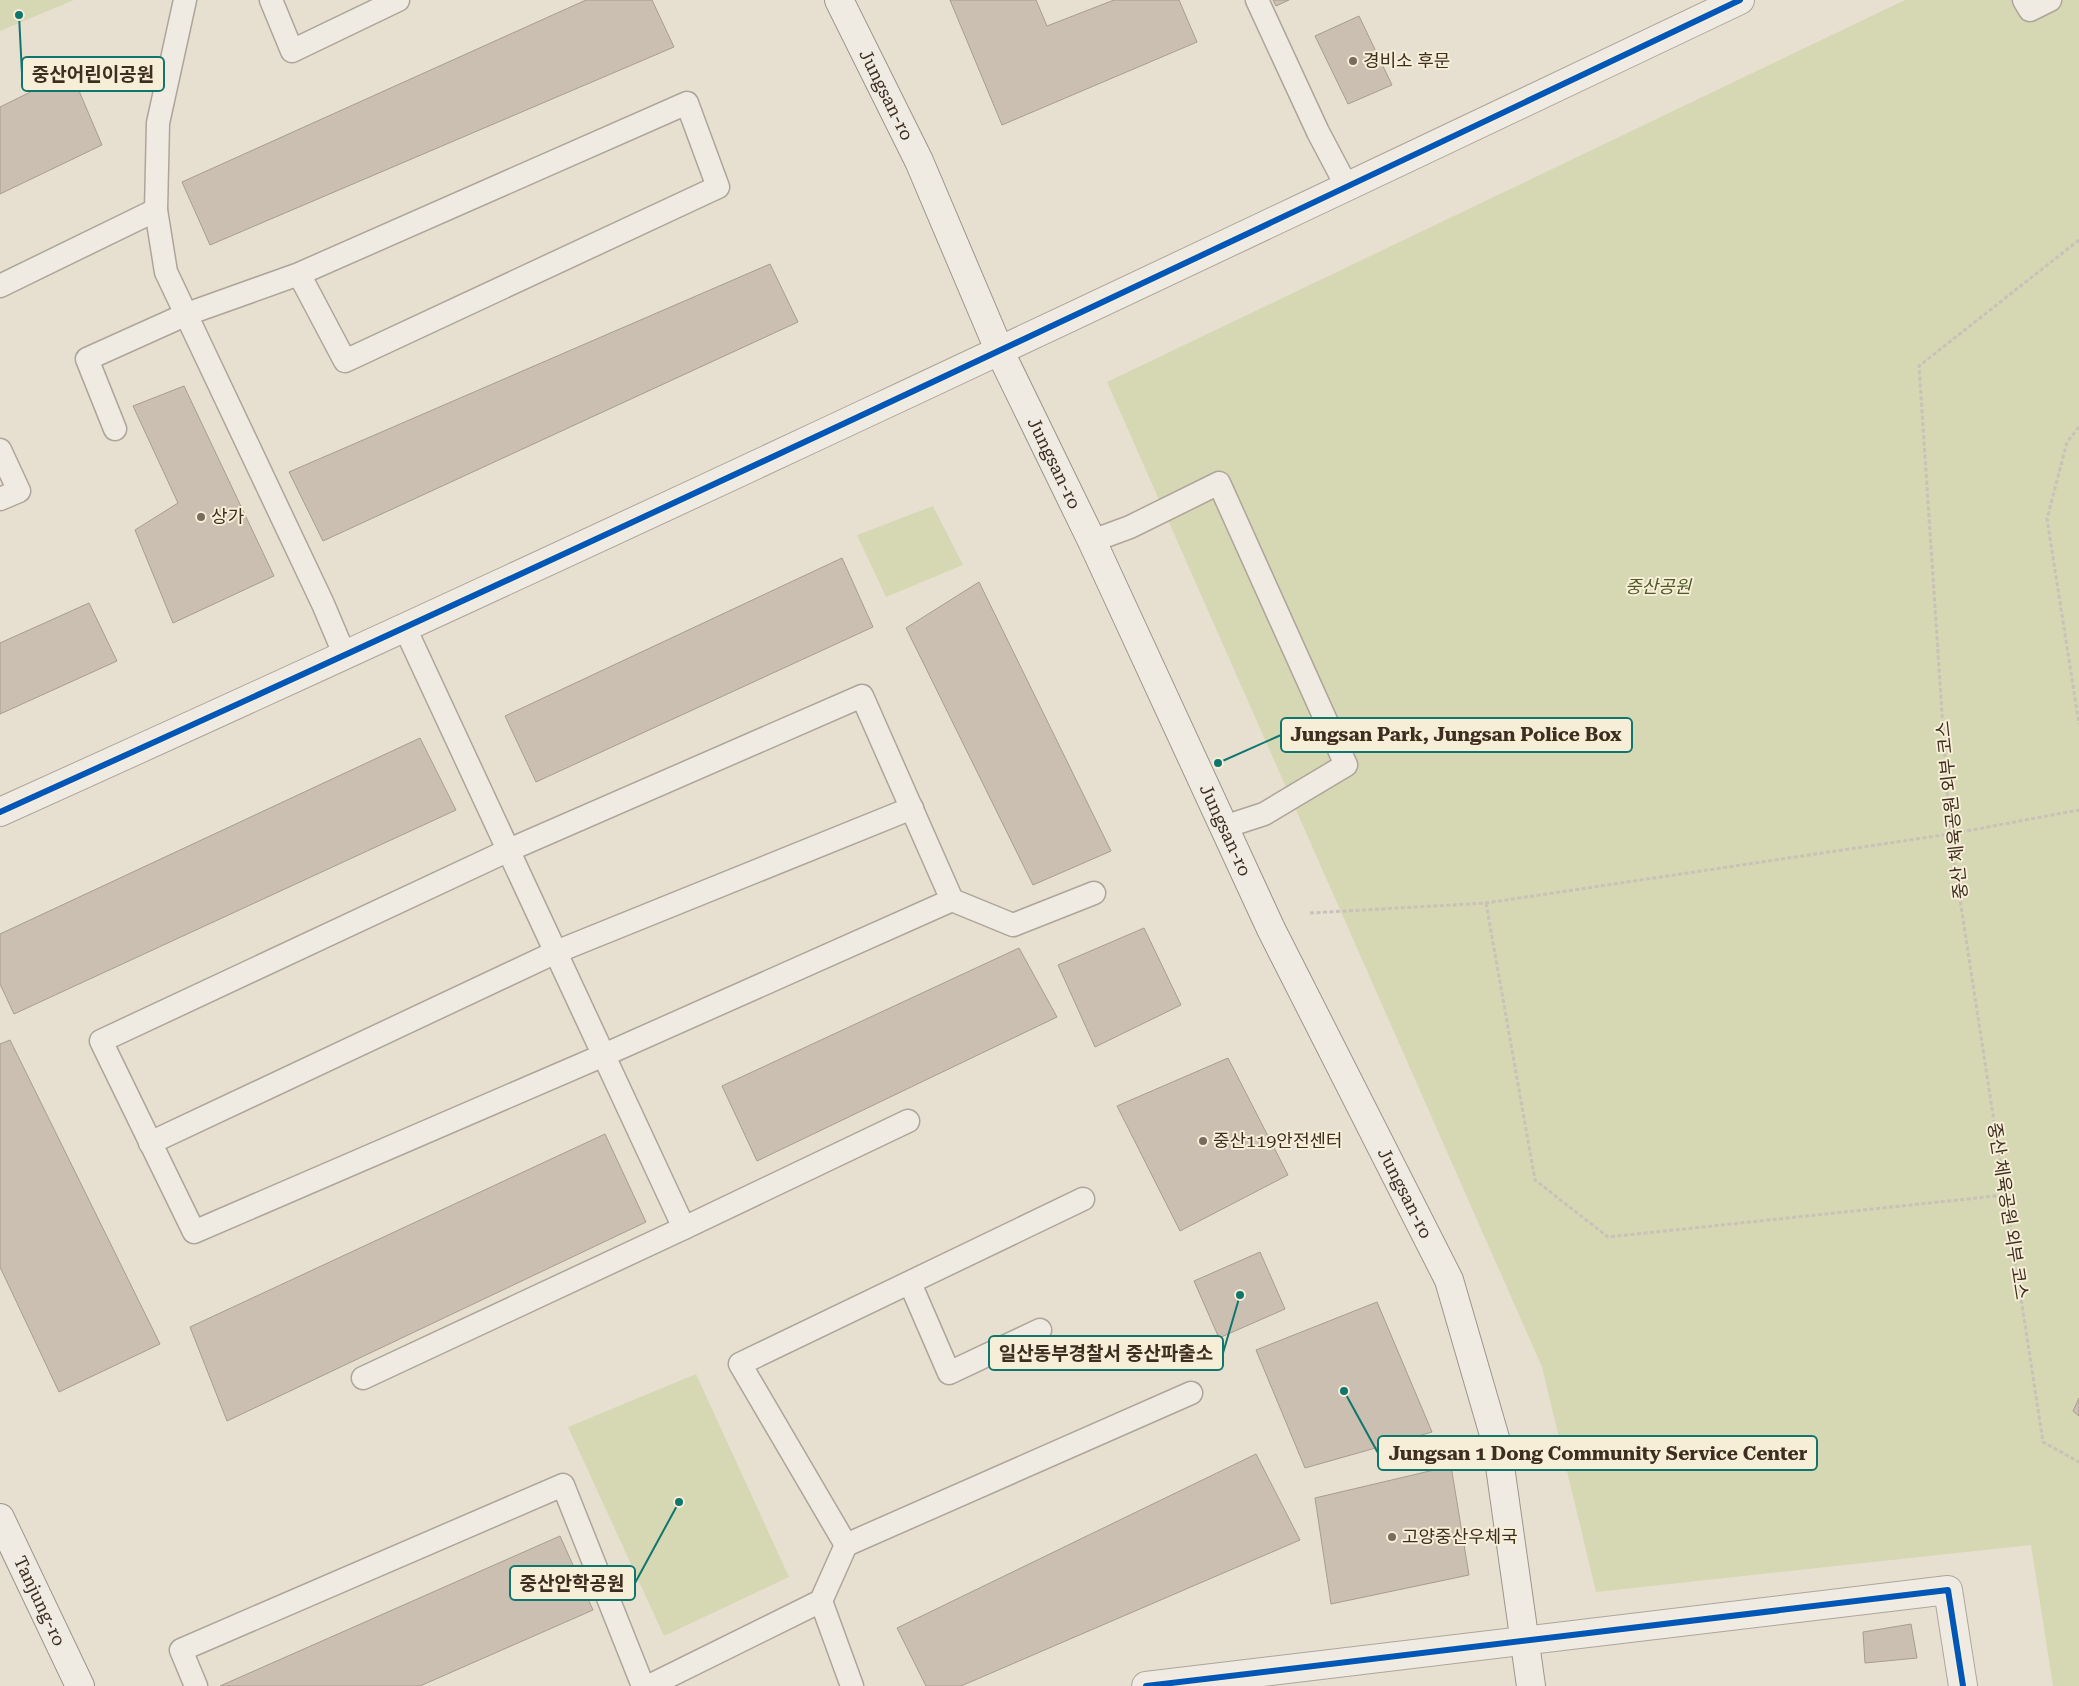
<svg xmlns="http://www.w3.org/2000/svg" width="2079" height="1686" font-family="'Roboto Serif','Noto Sans KR',serif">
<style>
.green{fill:#d6d7b3}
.building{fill:#cbbfb2;stroke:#a89c90}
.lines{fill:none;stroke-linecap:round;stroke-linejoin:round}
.service-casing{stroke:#ada599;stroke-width:25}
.minor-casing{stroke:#ada599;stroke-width:30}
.tertiary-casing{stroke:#ada599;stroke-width:30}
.secondary-casing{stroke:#9c958a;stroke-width:30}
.path{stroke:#c8c2b9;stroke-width:3;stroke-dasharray:4 2.5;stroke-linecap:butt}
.service{stroke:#efebe3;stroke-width:22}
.minor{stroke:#efebe3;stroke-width:28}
.tertiary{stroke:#efebe3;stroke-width:28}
.secondary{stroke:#efebe3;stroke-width:28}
.cycleway-casing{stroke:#f7eed8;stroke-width:9}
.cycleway{stroke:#0057b8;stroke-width:6}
.poi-dot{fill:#786c5e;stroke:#f7eed8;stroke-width:2}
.labels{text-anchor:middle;stroke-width:4;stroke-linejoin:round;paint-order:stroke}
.poi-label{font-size:18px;fill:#3d2e20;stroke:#f7eed8;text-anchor:start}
.street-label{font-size:18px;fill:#3d2e20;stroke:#f7eed8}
.park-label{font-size:18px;font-style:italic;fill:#4d5a26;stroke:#f7eed8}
.leader{fill:none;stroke:#0f766e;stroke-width:2}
.callout-dot{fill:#0f766e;stroke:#f7eed8;stroke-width:2}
.callout{fill:#f7eed8;stroke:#0f766e;stroke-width:2}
.callout-label{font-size:19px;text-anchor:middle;font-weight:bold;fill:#3d2e20}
</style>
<rect width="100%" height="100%" fill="#e7e0d1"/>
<g class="green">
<path d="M0 0H74L0 31Z"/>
<path d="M1905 0H2079V1686H2053L2031 1545 1596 1592 1542 1367 1107 382Z"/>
<path d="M933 506 963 565 886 597 857 535Z"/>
<path d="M696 1374 789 1577 664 1636 568 1427Z"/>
</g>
<g class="building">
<path d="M586 0H652L674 47 210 245 182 182Z"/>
<path d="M950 0H1036L1047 26 1114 0H1179L1197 42 1002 125Z"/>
<path d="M1273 0H1289L1276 6Z"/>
<path d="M1359 16 1392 85 1348 104 1315 36Z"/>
<path d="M71 72 102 145 0 194V107Z"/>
<path d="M770 264 798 322 323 541 289 472Z"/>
<path d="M184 386 274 576 173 623 135 530 178 503 133 406Z"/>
<path d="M842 558 873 627 536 782 505 716Z"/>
<path d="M979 582 1111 851 1033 885 906 628Z"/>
<path d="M89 603 117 661 0 714V643Z"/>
<path d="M420 738 456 810 14 1014 0 984V934Z"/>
<path d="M1144 928 1181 1005 1095 1047 1058 965Z"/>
<path d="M1019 948 1057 1017 757 1161 722 1086Z"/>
<path d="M10 1040 160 1344 59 1392 0 1267V1044Z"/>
<path d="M1228 1058 1288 1175 1180 1231 1117 1106Z"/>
<path d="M605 1134 646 1222 227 1421 190 1327Z"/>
<path d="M1260 1252 1285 1309 1219 1338 1194 1281Z"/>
<path d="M1377 1302 1432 1432 1305 1468 1256 1350Z"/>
<path d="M2079 1398V1416L2073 1411Z"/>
<path d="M1256 1454 1300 1540 961 1686H926L897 1628Z"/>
<path d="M1451 1466 1469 1575 1331 1604 1315 1498Z"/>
<path d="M560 1536 593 1610 420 1686H220Z"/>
<path d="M1911 1624 1917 1658 1865 1663 1863 1632Z"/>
</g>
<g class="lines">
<g class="service-casing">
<g id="service">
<path d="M185 0 158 123 156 210 166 272 323 604 345 656"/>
<path d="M271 0 292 51 398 0"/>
<path d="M1257 0 1318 132 1347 187"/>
<path d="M2024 0 2030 10 2050 0"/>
<path d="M0 286 156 210"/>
<path d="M115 429 87 359 187 314 299 274 687 103 718 187 345 361 299 274"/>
<path d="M0 450 19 491 0 499"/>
<path d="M1092 541 1130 527 1219 483 1346 765 1264 814 1224 827"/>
<path d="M405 628 684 1228"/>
<path d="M952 900 604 1055 194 1232 101 1041 509 850 862 696 952 900 1013 925 1094 893"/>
<path d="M150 1143 556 952 912 808"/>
<path d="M910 1283 949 1373 1040 1330"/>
<path d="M363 1378 684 1228 908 1121"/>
<path d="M846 1545 740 1364 1083 1199"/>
<path d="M821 1601 852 1686"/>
<path d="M196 1686 181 1650 563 1485 643 1686"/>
<path d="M649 1686 821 1601 846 1545 1191 1393"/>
</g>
</g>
<g class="minor-casing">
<path id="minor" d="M1146 1686 1948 1590 1963 1686"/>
</g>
<g class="tertiary-casing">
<path id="tertiary" d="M0 812C583 549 1162 275 1740 0"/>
</g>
<g class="secondary-casing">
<g id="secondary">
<path id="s1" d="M839 0 919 161 1000 352 1092 541 1271 929 1449 1280 1497 1445 1531 1686"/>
<path id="s2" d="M0 1518 80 1686"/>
</g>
</g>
<g class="path">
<path d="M2079 240 1919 366 1950 834 2043 1442 2079 1462"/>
<path d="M2079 427 2067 442 2047 519 2079 724"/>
<path d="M1486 903 1535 1180 1608 1237 2005 1195"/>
<path d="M1310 913 1486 903 1950 834 2079 810"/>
</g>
<use href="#service" class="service"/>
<use href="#minor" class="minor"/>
<use href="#tertiary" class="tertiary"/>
<use href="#secondary" class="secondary"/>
<g class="cycleway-casing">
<g id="cycleway">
<path d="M0 812C583 549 1162 275 1740 0"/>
<path d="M1146 1686 1948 1590 1963 1686"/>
</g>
</g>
<use href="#cycleway" class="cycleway"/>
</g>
<g class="poi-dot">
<circle cx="1353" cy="61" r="5"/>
<circle cx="201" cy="517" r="5"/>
<circle cx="1203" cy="1141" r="5"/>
<circle cx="1392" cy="1537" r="5"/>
</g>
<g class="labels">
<g class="poi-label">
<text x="1363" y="67">경비소 후문</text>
<text x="211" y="523">상가</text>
<text x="1213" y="1147">중산119안전센터</text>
<text x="1402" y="1543">고양중산우체국</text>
</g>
<g class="street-label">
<text dy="6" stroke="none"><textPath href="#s1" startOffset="106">Jungsan-ro</textPath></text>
<text dy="6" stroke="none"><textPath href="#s1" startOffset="511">Jungsan-ro</textPath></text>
<text transform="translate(1952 810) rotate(-96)" y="6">중산 체육공원 외부 코스</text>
<text dy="6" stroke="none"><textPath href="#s1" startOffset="916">Jungsan-ro</textPath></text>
<text dy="6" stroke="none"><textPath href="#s1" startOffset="1321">Jungsan-ro</textPath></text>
<text transform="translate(2008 1211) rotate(81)" y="6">중산 체육공원 외부 코스</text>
<text dy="6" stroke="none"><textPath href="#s2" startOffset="92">Tanjung-ro</textPath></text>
</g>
<g class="park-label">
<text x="1658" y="593">중산공원</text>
</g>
</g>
<path class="leader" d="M19 15L22 74M1218 763L1281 735M1240 1295L1223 1353M1344 1391L1378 1453M679 1502L635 1583"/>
<g class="callout-dot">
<circle cx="19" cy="15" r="5"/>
<circle cx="1218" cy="763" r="5"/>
<circle cx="1240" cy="1295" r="5"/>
<circle cx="1344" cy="1391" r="5"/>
<circle cx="679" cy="1502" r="5"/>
</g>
<g class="callout">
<rect x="22" y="57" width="142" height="34" rx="5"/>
<rect x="1281" y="718" width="351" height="34" rx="5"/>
<rect x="989" y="1336" width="234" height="34" rx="5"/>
<rect x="1378" y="1436" width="439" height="34" rx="5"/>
<rect x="510" y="1566" width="125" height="34" rx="5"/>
</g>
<g class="callout-label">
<text x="93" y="81">중산어린이공원</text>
<text x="1456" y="741">Jungsan Park, Jungsan Police Box</text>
<text x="1106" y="1360">일산동부경찰서 중산파출소</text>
<text x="1598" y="1460">Jungsan 1 Dong Community Service Center</text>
<text x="572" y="1590">중산안학공원</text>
</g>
</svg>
